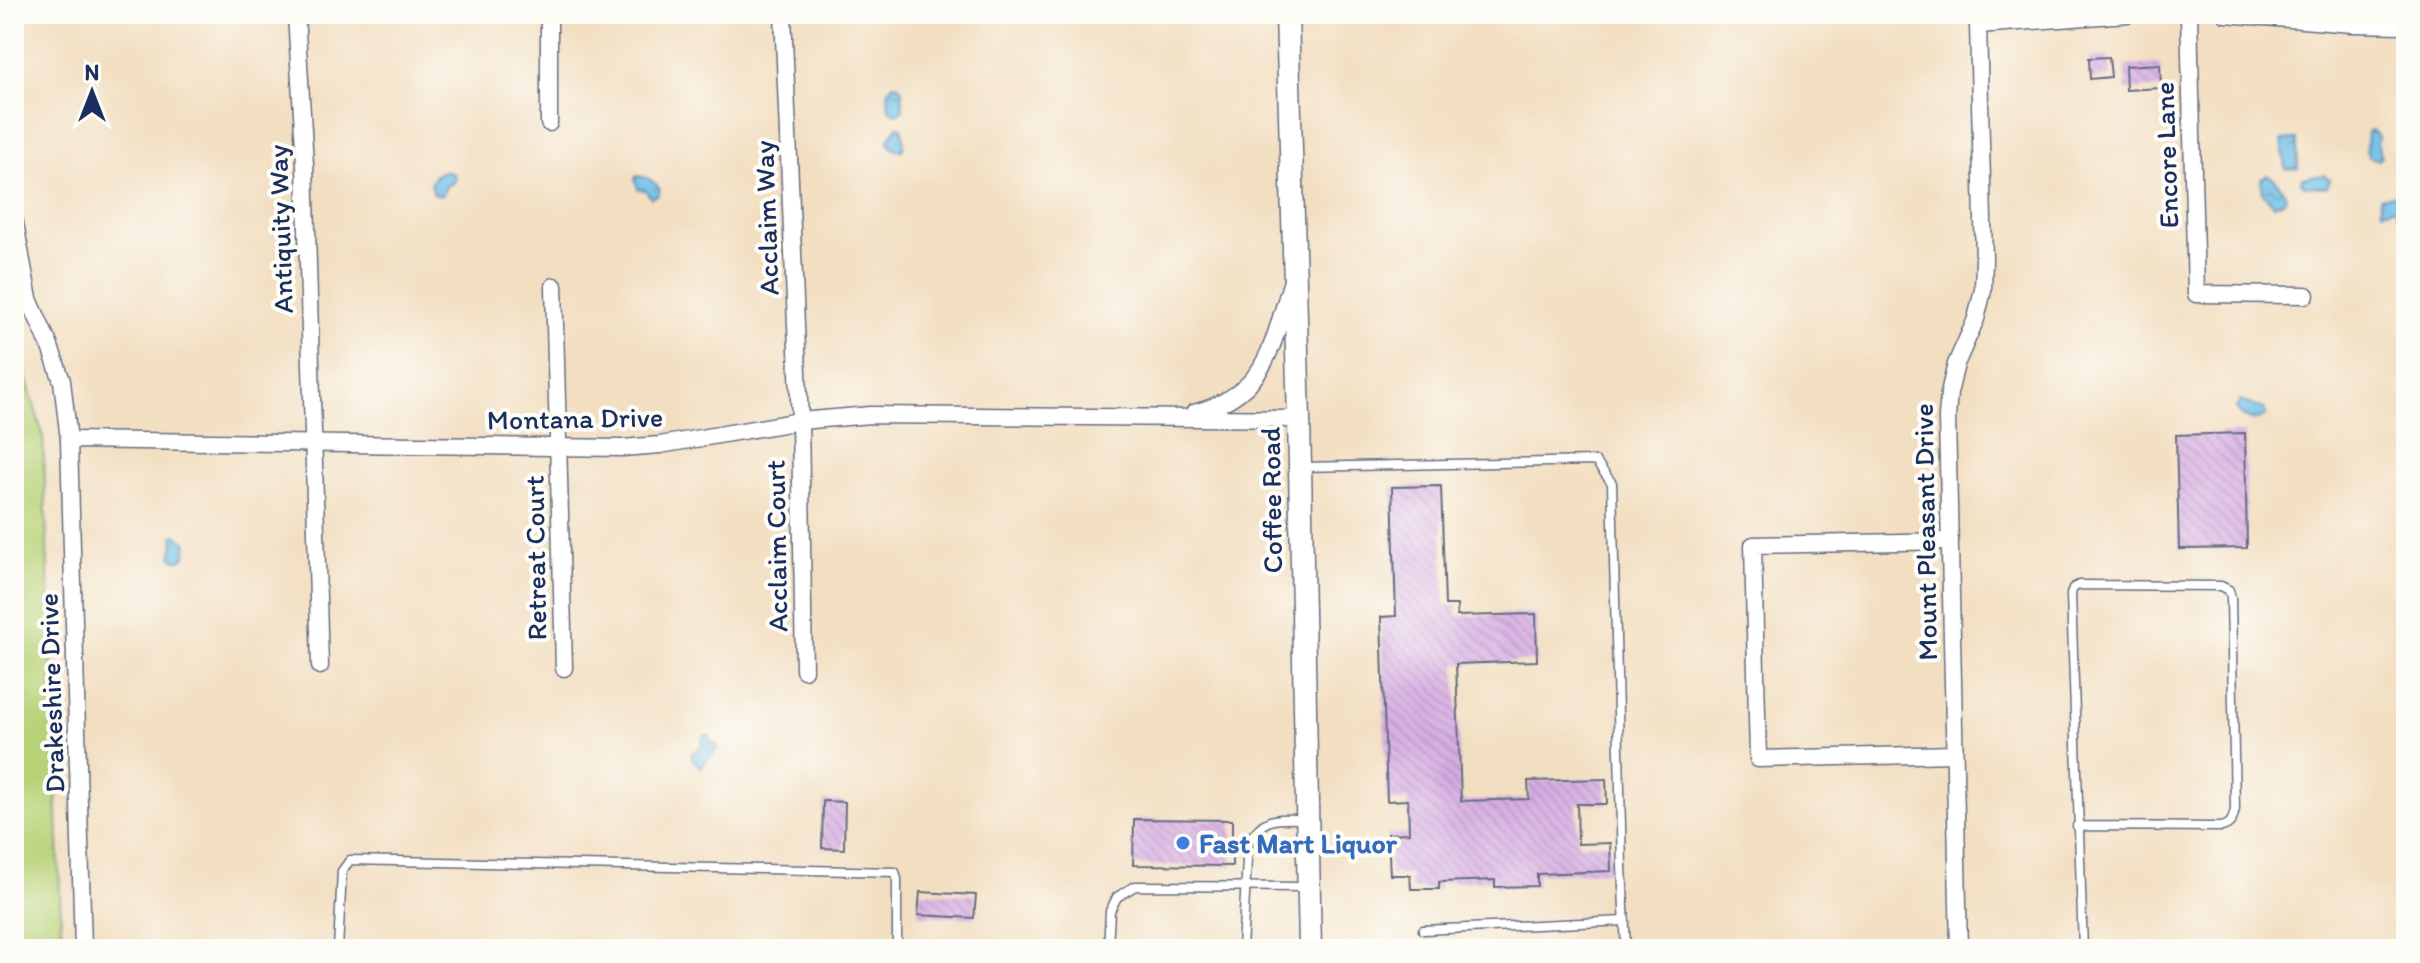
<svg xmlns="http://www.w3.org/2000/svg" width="2420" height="963" font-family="Itim,sans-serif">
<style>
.green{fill:#b8d277;stroke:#6a806a;stroke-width:2}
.water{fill:url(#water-ripples);stroke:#4276a2;stroke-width:2}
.building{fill:url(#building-back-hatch)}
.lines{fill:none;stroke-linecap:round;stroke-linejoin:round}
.service-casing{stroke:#666c80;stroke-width:11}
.minor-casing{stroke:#666c80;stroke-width:19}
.secondary-casing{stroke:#666c80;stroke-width:25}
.service{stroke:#fff;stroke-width:8}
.minor{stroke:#fff;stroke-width:16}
.secondary{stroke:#fff;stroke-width:22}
.shop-dot{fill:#3f7fe0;stroke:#fdfcf7;stroke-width:3}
.labels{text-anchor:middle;stroke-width:8;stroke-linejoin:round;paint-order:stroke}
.street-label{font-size:28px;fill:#1b2f5e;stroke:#fdfcf7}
.shop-label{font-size:28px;font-weight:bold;fill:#366cbe;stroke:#fdfcf7;text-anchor:start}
</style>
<defs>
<pattern id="water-ripples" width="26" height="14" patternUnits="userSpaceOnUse" patternTransform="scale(2)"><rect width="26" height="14" fill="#6abde6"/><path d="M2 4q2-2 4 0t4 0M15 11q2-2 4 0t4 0" fill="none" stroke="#569abe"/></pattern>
<pattern id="building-back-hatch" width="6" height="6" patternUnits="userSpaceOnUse" patternTransform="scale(2)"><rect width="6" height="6" fill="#d5abe1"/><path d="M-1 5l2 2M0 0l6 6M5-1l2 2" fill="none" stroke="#b693c3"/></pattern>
</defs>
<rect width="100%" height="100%" fill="#fdfcf7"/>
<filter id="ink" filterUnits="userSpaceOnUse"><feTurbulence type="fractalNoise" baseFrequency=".0125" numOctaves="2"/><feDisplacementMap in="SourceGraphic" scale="16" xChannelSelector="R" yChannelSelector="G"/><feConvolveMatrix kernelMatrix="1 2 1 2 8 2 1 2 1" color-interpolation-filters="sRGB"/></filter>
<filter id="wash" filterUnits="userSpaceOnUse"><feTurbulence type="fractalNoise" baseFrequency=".006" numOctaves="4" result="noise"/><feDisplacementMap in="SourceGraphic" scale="32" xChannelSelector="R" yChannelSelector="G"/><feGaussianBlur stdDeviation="1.8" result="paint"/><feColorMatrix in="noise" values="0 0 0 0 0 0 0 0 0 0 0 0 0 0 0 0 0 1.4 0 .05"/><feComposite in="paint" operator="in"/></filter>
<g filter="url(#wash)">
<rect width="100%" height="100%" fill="#f2dec0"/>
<path class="green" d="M14 336 43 436 62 949H14Z"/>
<g class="water">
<path d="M893 84 898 85 902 90 903 109 897 114 889 110 888 90Z"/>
<path d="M898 126 902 127 904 146 902 150C894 151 890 147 888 141Z"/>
<path d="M2372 130 2379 138 2377 142 2381 157 2377 160 2369 157 2366 150 2367 132Z"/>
<path d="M2297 139 2298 168 2285 169 2282 140Z"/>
<path d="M444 171 454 174 455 182 446 186 442 196 434 194 431 183 435 175Z"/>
<path d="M2268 175 2275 179 2286 195 2285 200 2274 205 2262 192 2261 179Z"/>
<path d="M2324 175 2330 179 2327 187 2306 186 2301 182 2302 178Z"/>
<path d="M636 176C645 175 656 182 660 190L658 195 651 198 645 190 638 189 635 180Z"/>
<path d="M2406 193V215L2398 217 2396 208 2382 211 2380 198Z"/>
<path d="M2240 401 2264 409 2266 416C2256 423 2241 419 2236 408Z"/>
<path d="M177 535 187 543 185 556 181 560H175L171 556 174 546 173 536Z"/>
<path d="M706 735H709L710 741 715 743 718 748 701 767 693 760 691 754 702 746 703 737Z"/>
</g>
<g id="blocks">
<g class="building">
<path d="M2109 57 2111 77 2090 79 2089 58Z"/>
<path d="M2160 64 2161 88 2126 90 2125 66Z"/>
<path d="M2245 433 2247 548 2179 549 2176 435Z"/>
<path d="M1441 486 1445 605H1457V616L1536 614 1537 661 1456 664 1461 801 1529 799 1528 781 1606 779 1607 804H1577L1578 844 1610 843 1611 871 1537 874V886L1495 887V880L1439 882V889H1411L1410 875H1390L1388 834 1409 833 1408 800 1387 801 1381 617 1396 616 1392 487Z"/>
<path d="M823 801 845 802 844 849 822 848Z"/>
<path d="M1134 819 1232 820V866L1133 865Z"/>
<path d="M920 892 976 895 974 918 918 915Z"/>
</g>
</g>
</g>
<g filter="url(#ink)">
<use href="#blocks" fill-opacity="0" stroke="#666c80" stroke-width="2"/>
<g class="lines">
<g class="service-casing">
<g id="service">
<path d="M1301 467 1595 461 1612 483 1622 866 1626 949"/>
<path d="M2077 826 2222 827C2232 824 2233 819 2235 809L2231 598 2229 590 2221 586 2079 585 2073 588 2071 594 2083 949"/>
<path d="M1423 930 1625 921"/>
<path d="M338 949 342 871 350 860 895 872 897 879V949"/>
<path d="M1108 949 1110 911 1117 897 1135 886 1307 887"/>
<path d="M1242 949 1248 842C1265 815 1276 819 1305 819"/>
</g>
</g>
<g class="minor-casing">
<g id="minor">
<path d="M296 14 305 164 320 666"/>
<path d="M549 14V123"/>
<path d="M783 14 800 421 804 670"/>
<path d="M2189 14 2196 294 2306 295"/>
<path d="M2226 14 2352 24 2406 25"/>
<path d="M14 218 29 299 49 344 62 381 69 440 83 949"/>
<path d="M554 286 564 668"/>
<path d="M1194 413C1267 394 1271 348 1291 284"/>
<path d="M69 440 622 448 660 445 800 421 870 415 1299 419"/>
<path d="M1950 541 1753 545 1758 759 1954 754"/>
<path d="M1959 949 1947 417 1949 393 1956 364 1976 319 1983 290 1984 260 1978 25 2127 14"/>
</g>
</g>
<g class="secondary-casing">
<path id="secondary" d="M1287 14 1299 419 1310 949"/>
</g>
<use href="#service" class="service"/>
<use href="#minor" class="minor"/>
<use href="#secondary" class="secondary"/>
</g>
</g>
<circle class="shop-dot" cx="1183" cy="843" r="8"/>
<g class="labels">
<g class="street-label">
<text transform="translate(2166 155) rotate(-92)" y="10">Encore Lane</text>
<text transform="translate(766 218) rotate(-92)" y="10">Acclaim Way</text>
<text transform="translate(280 229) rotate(-92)" y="10">Antiquity Way</text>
<text transform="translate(575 418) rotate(-1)" y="10">Montana Drive</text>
<text transform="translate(1271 500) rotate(-91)" y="10">Coffee Road</text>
<text transform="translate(1925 532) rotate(-91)" y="10">Mount Pleasant Drive</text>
<text transform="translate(776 546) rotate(-91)" y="10">Acclaim Court</text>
<text transform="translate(535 558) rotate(-91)" y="10">Retreat Court</text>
<text transform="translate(51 693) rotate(-92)" y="10">Drakeshire Drive</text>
</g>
<g class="shop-label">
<text x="1199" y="853">Fast Mart Liquor</text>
</g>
</g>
<rect width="2420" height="963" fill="none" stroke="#fdfcf7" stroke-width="48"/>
<g transform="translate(92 92)" stroke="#fdfcf7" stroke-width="6" paint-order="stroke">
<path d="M0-6L14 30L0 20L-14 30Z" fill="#1b2f5e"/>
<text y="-12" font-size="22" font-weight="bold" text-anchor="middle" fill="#1b2f5e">N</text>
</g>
</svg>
